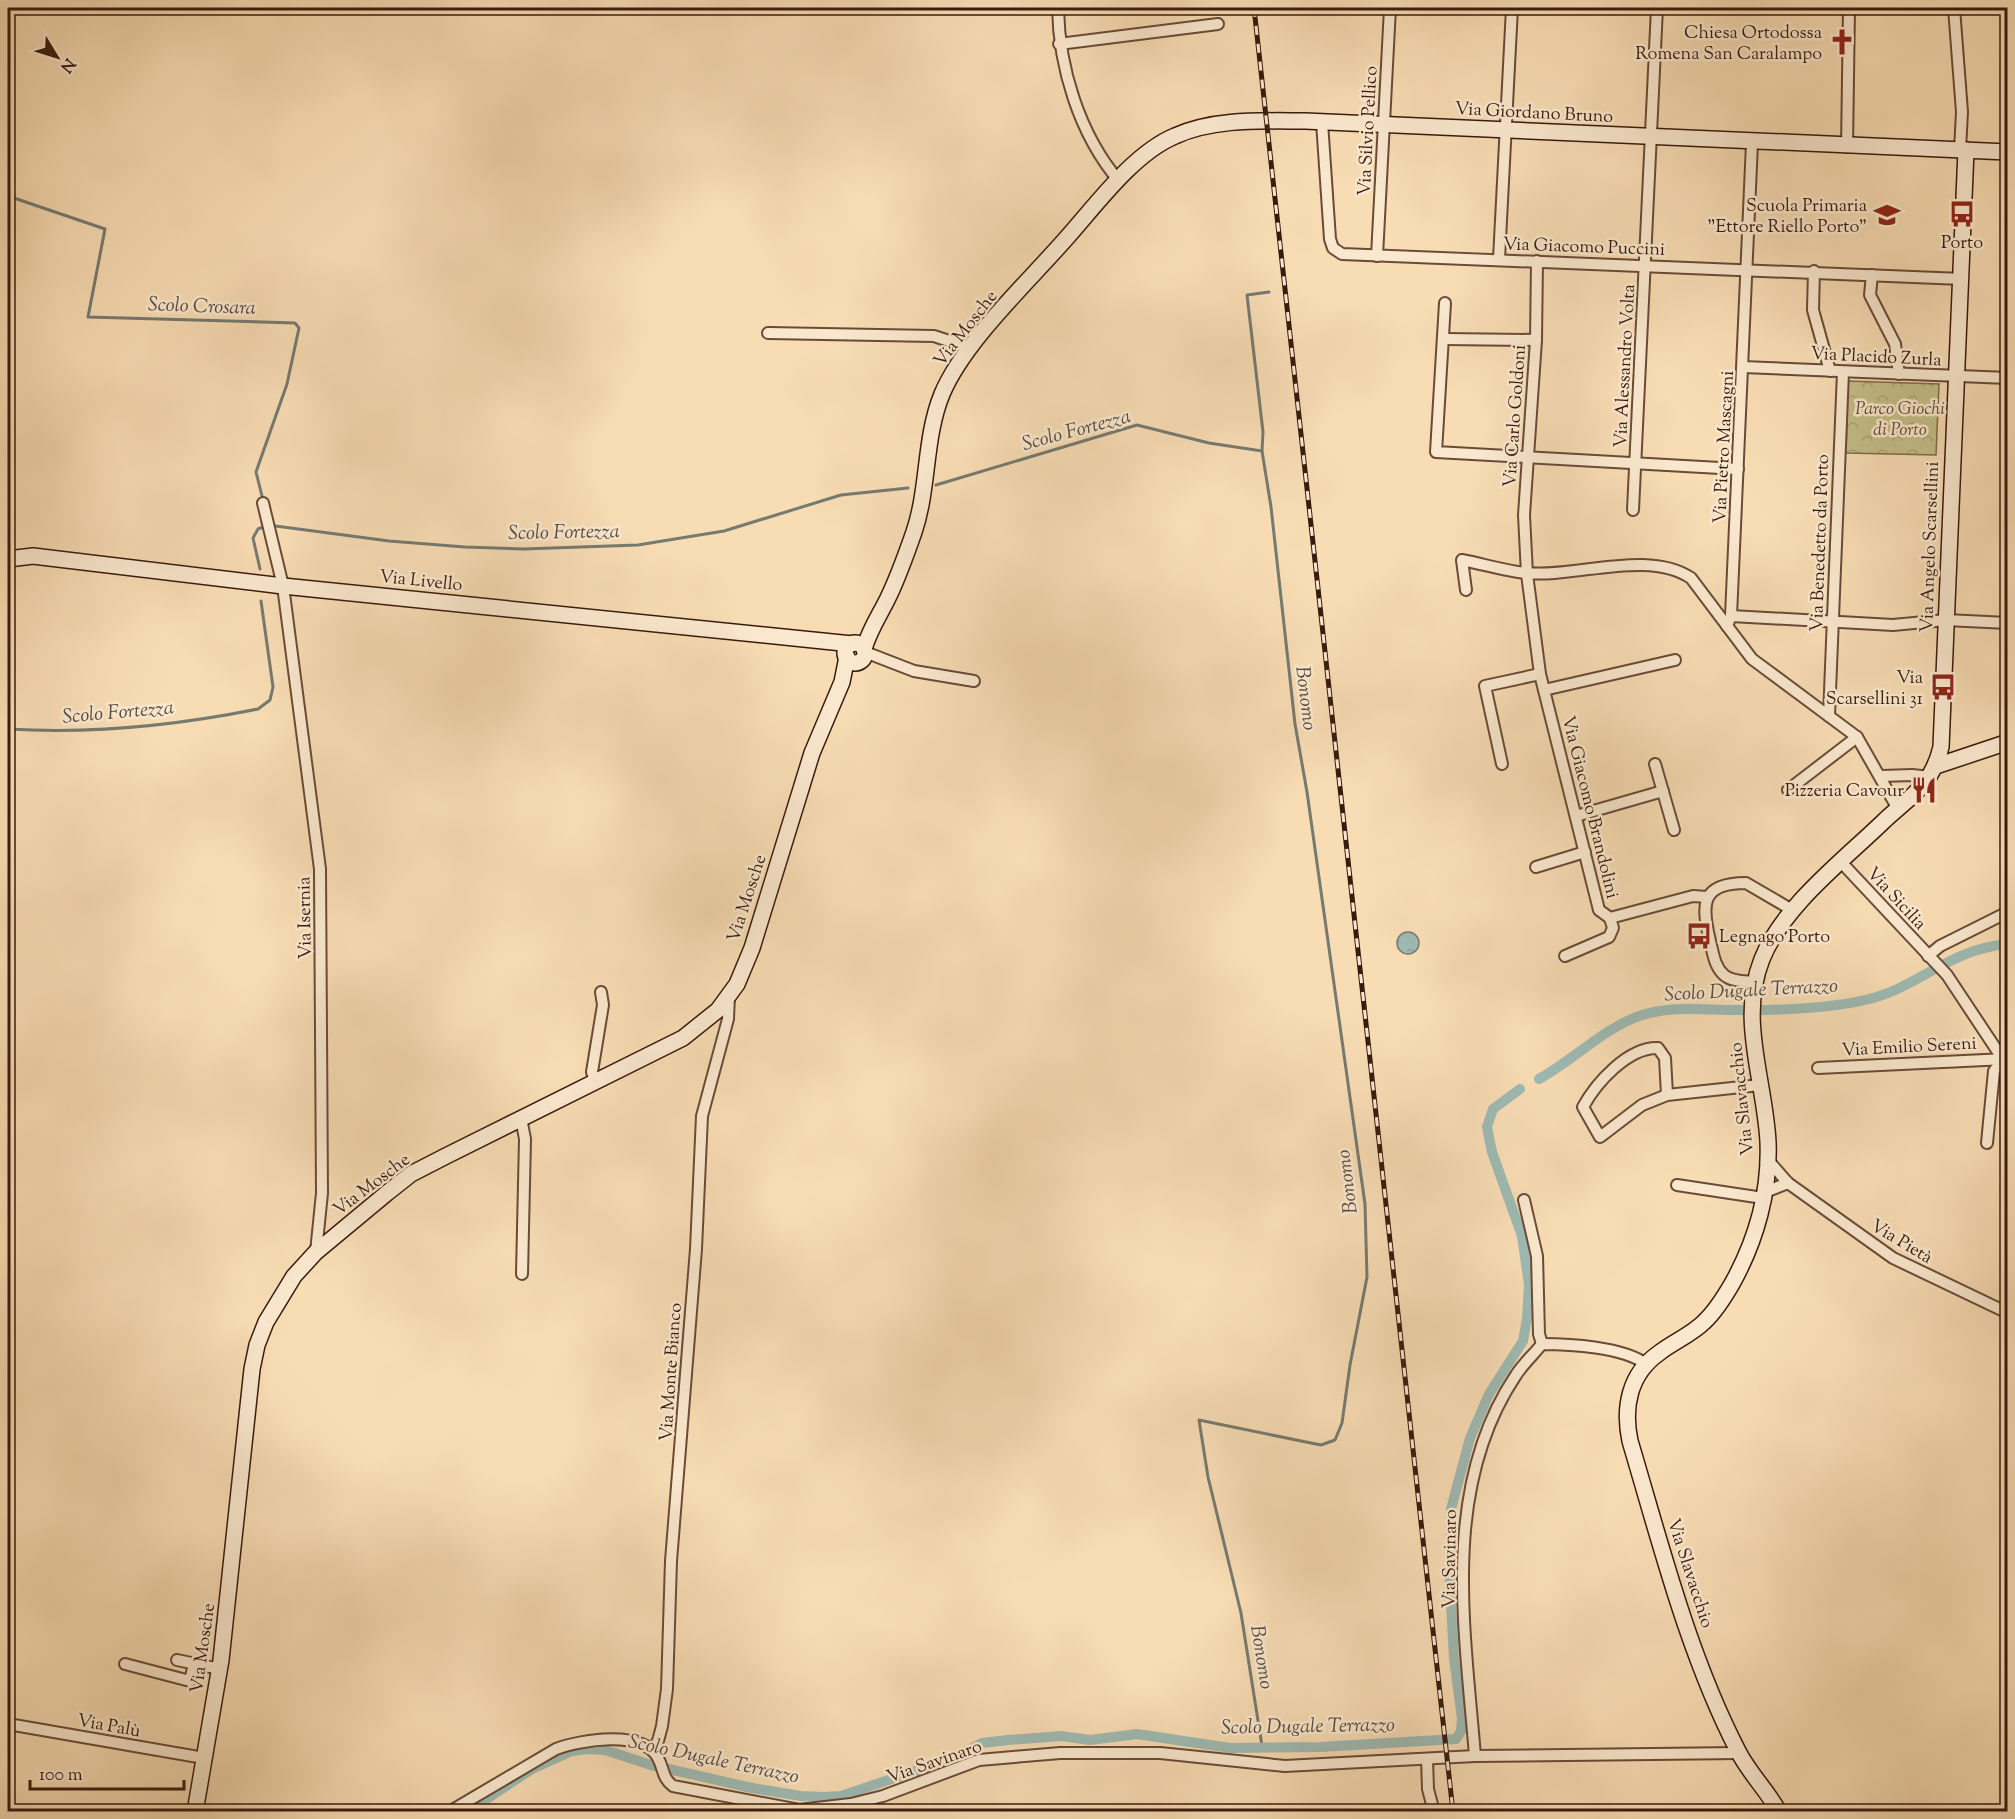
<svg xmlns="http://www.w3.org/2000/svg" width="2015" height="1819" font-family="'Sorts Mill Goudy',serif">
<style>
.park{fill:url(#park-crowns);stroke:#7e6c4b;stroke-width:1.5}
.water{fill:url(#water-ripples);stroke:#767a71;stroke-width:1.5}
.lines{fill:none;stroke-linecap:round;stroke-linejoin:round}
.stream{stroke:#767a71;stroke-width:3}
.canal{stroke:#9ebab3;stroke-width:10}
.street-casing{stroke:#694b38;stroke-width:14}
.secondary-casing{stroke:#391b0e;stroke-width:18}
.street{stroke:#fae8ce;stroke-width:10}
.secondary{stroke:#fae8ce;stroke-width:15}
.rail-casing{stroke:#391b0e;stroke-width:5}
.rail{stroke:#fae8ce;stroke-width:3;stroke-dasharray:9;stroke-linecap:butt}
.labels{text-anchor:middle;stroke-width:5;stroke-linejoin:round;paint-order:stroke}
.poi-label{font-size:18px;fill:#391b0e;stroke:#fae8ce;text-anchor:end}
.street-label{font-size:18px;fill:#391b0e;stroke:#fae8ce}
.park-label{font-size:18px;font-style:italic;fill:#634c33;stroke:#fae8ce}
.water-label{font-size:20px;font-style:italic;fill:#574b40;stroke:#fae8ce}
</style>
<defs>
<pattern id="park-crowns" width="20" height="18" patternUnits="userSpaceOnUse" patternTransform="scale(1.5)"><rect width="20" height="18" fill="#c4be88"/><path d="M2 6a3 3 0 1 1 6 0M12 15a3 3 0 1 1 6 0" fill="none" stroke="#a9a374"/></pattern>
<pattern id="water-ripples" width="26" height="14" patternUnits="userSpaceOnUse" patternTransform="scale(1.5)"><rect width="26" height="14" fill="#9ebab3"/><path d="M2 4q2-2 4 0t4 0M15 11q2-2 4 0t4 0" fill="none" stroke="#899f99"/></pattern>
</defs>
<rect width="100%" height="100%" fill="#f8dcb4"/>
<filter id="stains"><feTurbulence type="fractalNoise" baseFrequency=".00333" numOctaves="4"/><feColorMatrix values="0 0 0 0 .2 0 0 0 0 .09 0 0 0 0 .02 0 0 0 .5 -.17"/></filter>
<radialGradient id="worn" r=".72"><stop offset=".6" stop-color="#630" stop-opacity="0"/><stop offset="1" stop-color="#630" stop-opacity=".3"/></radialGradient>
<path class="park" d="M1848 381 1939 384 1936 455 1846 453Z"/>
<circle class="water" cx="1408" cy="943" r="11"/>
<g class="lines">
<g class="stream">
<path d="M8 196 105 229 88 317 295 323 299 328 287 384 256 472 263 500"/>
<path d="M1262 451 1271 507 1295 724 1307 792 1365 1204 1367 1277 1350 1365 1342 1423 1335 1440 1321 1445 1306 1442 1199 1420 1208 1477 1241 1613 1262 1746"/>
<path d="M936 485 1137 425 1209 443 1262 451 1263 432 1247 295 1269 292"/>
<path d="M260 569 253 538 258 529 268 525 389 541 465 547 523 549 638 545 724 531 841 495 908 488"/>
<path d="M8 729C93 734 174 726 258 709L270 700 273 687 261 601"/>
</g>
<g class="canal">
<path d="M1539 1079C1572 1061 1603 1029 1639 1016 1672 1005 1704 1010 1738 1010 1772 1011 1832 1008 1865 1000 1919 988 1948 949 2008 944"/>
<path d="M467 1812 532 1769 572 1751 588 1749 605 1750 651 1765 752 1788 801 1796 824 1797 841 1796 915 1771 953 1758 982 1743 1008 1740 1061 1736 1090 1740 1137 1734 1230 1748 1320 1747 1456 1739 1461 1731 1462 1719 1454 1658 1450 1587 1451 1509 1470 1438 1489 1394 1523 1341 1527 1318 1529 1285 1522 1236 1492 1152 1487 1127 1493 1109 1520 1089"/>
</g>
<g class="street-casing">
<g id="street">
<path d="M1058 8C1059 67 1079 134 1119 181"/>
<path d="M1954 8 1962 112 1960 150"/>
<path d="M1059 44 1218 24"/>
<path d="M1322 122 1330 239 1333 248 1342 254 1962 279"/>
<path d="M1847 147 1849 8"/>
<path d="M1377 256 1390 8"/>
<path d="M1499 259 1512 8"/>
<path d="M1537 261 1536 340 1524 515 1527 574 1540 674 1599 910 1610 918 1693 896 1707 897"/>
<path d="M1814 271 1813 310 1830 371"/>
<path d="M1872 275 1870 295 1895 344 1899 374"/>
<path d="M1445 303 1436 452 1738 469"/>
<path d="M768 333 934 336 961 345"/>
<path d="M1445 339 1536 340"/>
<path d="M1743 367 2008 378"/>
<path d="M263 503 283 586 320 869 322 1193 316 1252"/>
<path d="M1633 510 1657 8"/>
<path d="M1466 590 1462 560C1483 564 1505 571 1526 573 1575 578 1648 549 1691 578L1752 659 1857 737 1898 809"/>
<path d="M1731 616 1893 625 1946 620 2008 623"/>
<path d="M1727 626 1731 616 1752 143"/>
<path d="M865 652 914 671 974 681"/>
<path d="M1544 690 1675 660"/>
<path d="M1829 716 1843 372"/>
<path d="M1502 764 1485 686 1540 674"/>
<path d="M1655 764 1674 830"/>
<path d="M1881 776 1912 775 1931 777"/>
<path d="M1788 790 1857 737"/>
<path d="M1576 816 1663 791"/>
<path d="M1841 862 1947 975 2002 1058"/>
<path d="M1536 867 1585 852"/>
<path d="M1565 956 1609 937 1613 928 1610 918"/>
<path d="M1928 956 1940 946 2008 912"/>
<path d="M1755 982C1745 981 1732 982 1724 975 1714 966 1713 952 1710 941 1701 904 1701 883 1746 883L1794 911"/>
<path d="M1818 1068 2006 1059"/>
<path d="M595 1081 592 1072 603 1005 601 992"/>
<path d="M1667 1095 1642 1105 1600 1137 1583 1107C1596 1083 1628 1047 1658 1048L1665 1058 1667 1095 1760 1085"/>
<path d="M521 1118 525 1139 522 1274"/>
<path d="M1987 1143 1994 1071 2005 1057"/>
<path d="M1767 1159 1788 1183 1893 1258 2008 1313"/>
<path d="M1677 1185 1763 1198"/>
<path d="M1765 1192 1788 1183"/>
<path d="M1524 1200 1537 1256 1539 1334 1542 1344"/>
<path d="M177 1660 220 1669"/>
<path d="M125 1664 190 1681 194 1664"/>
<path d="M8 1724 204 1758"/>
<path d="M652 1750 658 1741 662 1726 667 1689 671 1561 696 1249 702 1116 728 1019 729 996"/>
<path d="M1475 1756C1465 1629 1440 1488 1516 1375 1523 1364 1534 1354 1542 1344 1570 1344 1623 1347 1646 1364"/>
<path d="M1427 1759 1428 1789 1434 1812"/>
<path d="M449 1812 556 1749C580 1740 643 1729 658 1758 664 1769 662 1778 673 1786L799 1810 851 1804 883 1796 979 1760 1060 1753H1160L1285 1766 1475 1756 1739 1753"/>
</g>
</g>
<g class="secondary-casing">
<g id="secondary">
<path d="M8 559 33 556 283 586 852 644"/>
<circle cx="855" cy="653" r="10"/>
<path d="M864 649C869 631 879 616 887 600 898 578 906 555 914 532 929 488 924 438 942 394 964 342 1025 285 1063 242 1094 208 1132 154 1175 136 1214 118 1263 121 1305 121L2008 152"/>
<path d="M1936 766 2008 742"/>
<path d="M195 1812 221 1660 252 1369 257 1345 266 1322 294 1276 316 1252 387 1193 411 1174 446 1156 683 1038 718 1010 737 984 752 948 812 753 842 682 847 657"/>
<path d="M1779 1812C1767 1790 1749 1773 1738 1751 1688 1654 1661 1545 1630 1441 1623 1408 1629 1374 1659 1353 1673 1342 1691 1335 1704 1322 1716 1311 1725 1296 1733 1282 1756 1240 1770 1191 1768 1142 1765 1081 1738 1019 1762 959 1783 906 1845 859 1885 820 1912 795 1932 785 1941 747L1966 150"/>
</g>
</g>
<use href="#street" class="street"/>
<use href="#secondary" class="secondary"/>
<g class="rail-casing">
<path id="rail" d="M1254 8 1453 1812"/>
</g>
<use href="#rail" class="rail"/>
</g>
<defs>
<g id="church-bare" transform="scale(2.07)"><path d="M-1.2-6h2.4v3.5h3.3v2.4h-3.3V6h-2.4V-.1h-3.3v-2.4h3.3Z" fill="#8f2418" stroke="#fae8ce" stroke-width="2.5" paint-order="stroke"/></g>
<g id="bus-bare" transform="scale(2.07)"><path d="M-5-6H5V4H4V6H2V4H-2V6H-4V4H-5ZM-3.5-4V0h7V-4ZM-3.5 1.2v1.5H-2V1.2ZM2 1.2v1.5H3.5V1.2Z" fill="#8f2418" stroke="#fae8ce" stroke-width="2.5" paint-order="stroke"/></g>
<g id="school-bare" transform="scale(2.07)"><path d="M0-5L7-2L0 1L-7-2ZM-4 1L0 2.5L4 1V4Q0 6-4 4Z" fill="#8f2418" stroke="#fae8ce" stroke-width="2.5" paint-order="stroke"/></g>
<g id="restaurant-bare" transform="scale(2.07)"><path d="M-5-6h1v4h1v-4h1v4h1v-4h1v5L-1.5 .5V6h-2V.5L-5-1ZM5-6V6H3V1.5H1.5Q1.5-4 5-6Z" fill="#8f2418" stroke="#fae8ce" stroke-width="2.5" paint-order="stroke"/></g>
</defs>
<g fill-rule="evenodd">
<use href="#church-bare" x="1842" y="42"/>
<use href="#bus-bare" x="1962" y="214"/>
<use href="#school-bare" x="1887" y="215"/>
<use href="#bus-bare" x="1943" y="687"/>
<use href="#restaurant-bare" x="1924" y="790"/>
<use href="#bus-bare" x="1699" y="936"/>
</g>
<g class="labels">
<g class="poi-label">
<text x="1822" y="38">Chiesa Ortodossa<tspan x="1822" dy="21">Romena San Caralampo</tspan></text>
<text x="1867" y="211">Scuola Primaria<tspan x="1867" dy="21">"Ettore Riello Porto"</tspan></text>
<text x="1962" y="248" text-anchor="middle">Porto</text>
<text x="1923" y="683">Via<tspan x="1923" dy="21">Scarsellini 31</tspan></text>
<text x="1904" y="796">Pizzeria Cavour</text>
<text x="1719" y="942" text-anchor="start">Legnago Porto</text>
</g>
<g class="street-label">
<text transform="translate(1534 112) rotate(3)" y="6">Via Giordano Bruno</text>
<text transform="translate(1367 131) rotate(-87)" y="6">Via Silvio Pellico</text>
<text transform="translate(1584 246) rotate(2)" y="6">Via Giacomo Puccini</text>
<text transform="translate(965 328) rotate(-52)" y="6">Via Mosche</text>
<text transform="translate(1876 356) rotate(3)" y="6">Via Placido Zurla</text>
<text transform="translate(1624 366) rotate(-87)" y="6">Via Alessandro Volta</text>
<text transform="translate(1514 416) rotate(-86)" y="6">Via Carlo Goldoni</text>
<text transform="translate(1723 447) rotate(-87)" y="6">Via Pietro Mascagni</text>
<text transform="translate(1819 543) rotate(-88)" y="6">Via Benedetto da Porto</text>
<text transform="translate(1929 547) rotate(-88)" y="6">Via Angelo Scarsellini</text>
<text transform="translate(421 580) rotate(6)" y="6">Via Livello</text>
<text transform="translate(1591 807) rotate(76)" y="6">Via Giacomo Brandolini</text>
<text transform="translate(746 898) rotate(-72)" y="6">Via Mosche</text>
<text transform="translate(1897 898) rotate(47)" y="6">Via Sicilia</text>
<text transform="translate(304 918) rotate(-91)" y="6">Via Isernia</text>
<text transform="translate(1909 1046) rotate(-3)" y="6">Via Emilio Sereni</text>
<text transform="translate(1741 1099) rotate(-96)" y="6">Via Slavacchio</text>
<text transform="translate(371 1184) rotate(-37)" y="6">Via Mosche</text>
<text transform="translate(1902 1241) rotate(31)" y="6">Via Pietà</text>
<text transform="translate(670 1372) rotate(-86)" y="6">Via Monte Bianco</text>
<text transform="translate(1449 1559) rotate(-89)" y="6">Via Savinaro</text>
<text transform="translate(1691 1573) rotate(72)" y="6">Via Slavacchio</text>
<text transform="translate(202 1648) rotate(-82)" y="6">Via Mosche</text>
<text transform="translate(109 1725) rotate(10)" y="6">Via Palù</text>
<text transform="translate(934 1761) rotate(-19)" y="6">Via Savinaro</text>
</g>
<g class="park-label">
<text x="1900" y="414">Parco Giochi<tspan x="1900" dy="21">di Porto</tspan></text>
</g>
<g class="water-label">
<text transform="translate(202 305) rotate(2)" y="7">Scolo Crosara</text>
<text transform="translate(1076 429) rotate(-15)" y="7">Scolo Fortezza</text>
<text transform="translate(564 531) rotate(-1)" y="7">Scolo Fortezza</text>
<text transform="translate(1307 698) rotate(83)" y="7">Bonomo</text>
<text transform="translate(118 711) rotate(-5)" y="7">Scolo Fortezza</text>
<text transform="translate(1751 989) rotate(-3)" y="7">Scolo Dugale Terrazzo</text>
<text transform="translate(1346 1182) rotate(-97)" y="7">Bonomo</text>
<text transform="translate(1263 1657) rotate(81)" y="7">Bonomo</text>
<text transform="translate(1308 1725) rotate(-1)" y="7">Scolo Dugale Terrazzo</text>
<text transform="translate(714 1758) rotate(12)" y="7">Scolo Dugale Terrazzo</text>
</g>
</g>
<rect width="2015" height="1819" fill="none" stroke="#f8dcb4" stroke-width="30"/>
<rect x="9" y="9" width="1997" height="1801" fill="none" stroke="#391b0e" stroke-width="3"/>
<rect x="15" y="15" width="1985" height="1789" fill="none" stroke="#391b0e" stroke-width="1.5"/>
<g transform="translate(57 57) rotate(128)" stroke="#fae8ce" stroke-width="4.5" paint-order="stroke">
<path d="M0-4.5L10 22L0 15L-10 22Z" fill="#391b0e"/>
<text y="-9" font-size="16" font-weight="bold" text-anchor="middle" fill="#391b0e">N</text>
</g>
<path d="M30 1780v9h154v-9" fill="none" stroke="#391b0e" stroke-width="3"/>
<text x="39" y="1780" font-size="18" fill="#391b0e" stroke="#fae8ce" stroke-width="4.5" paint-order="stroke">100 m</text>
<rect width="100%" height="100%" filter="url(#stains)"/>
<rect width="100%" height="100%" fill="url(#worn)"/>
</svg>
